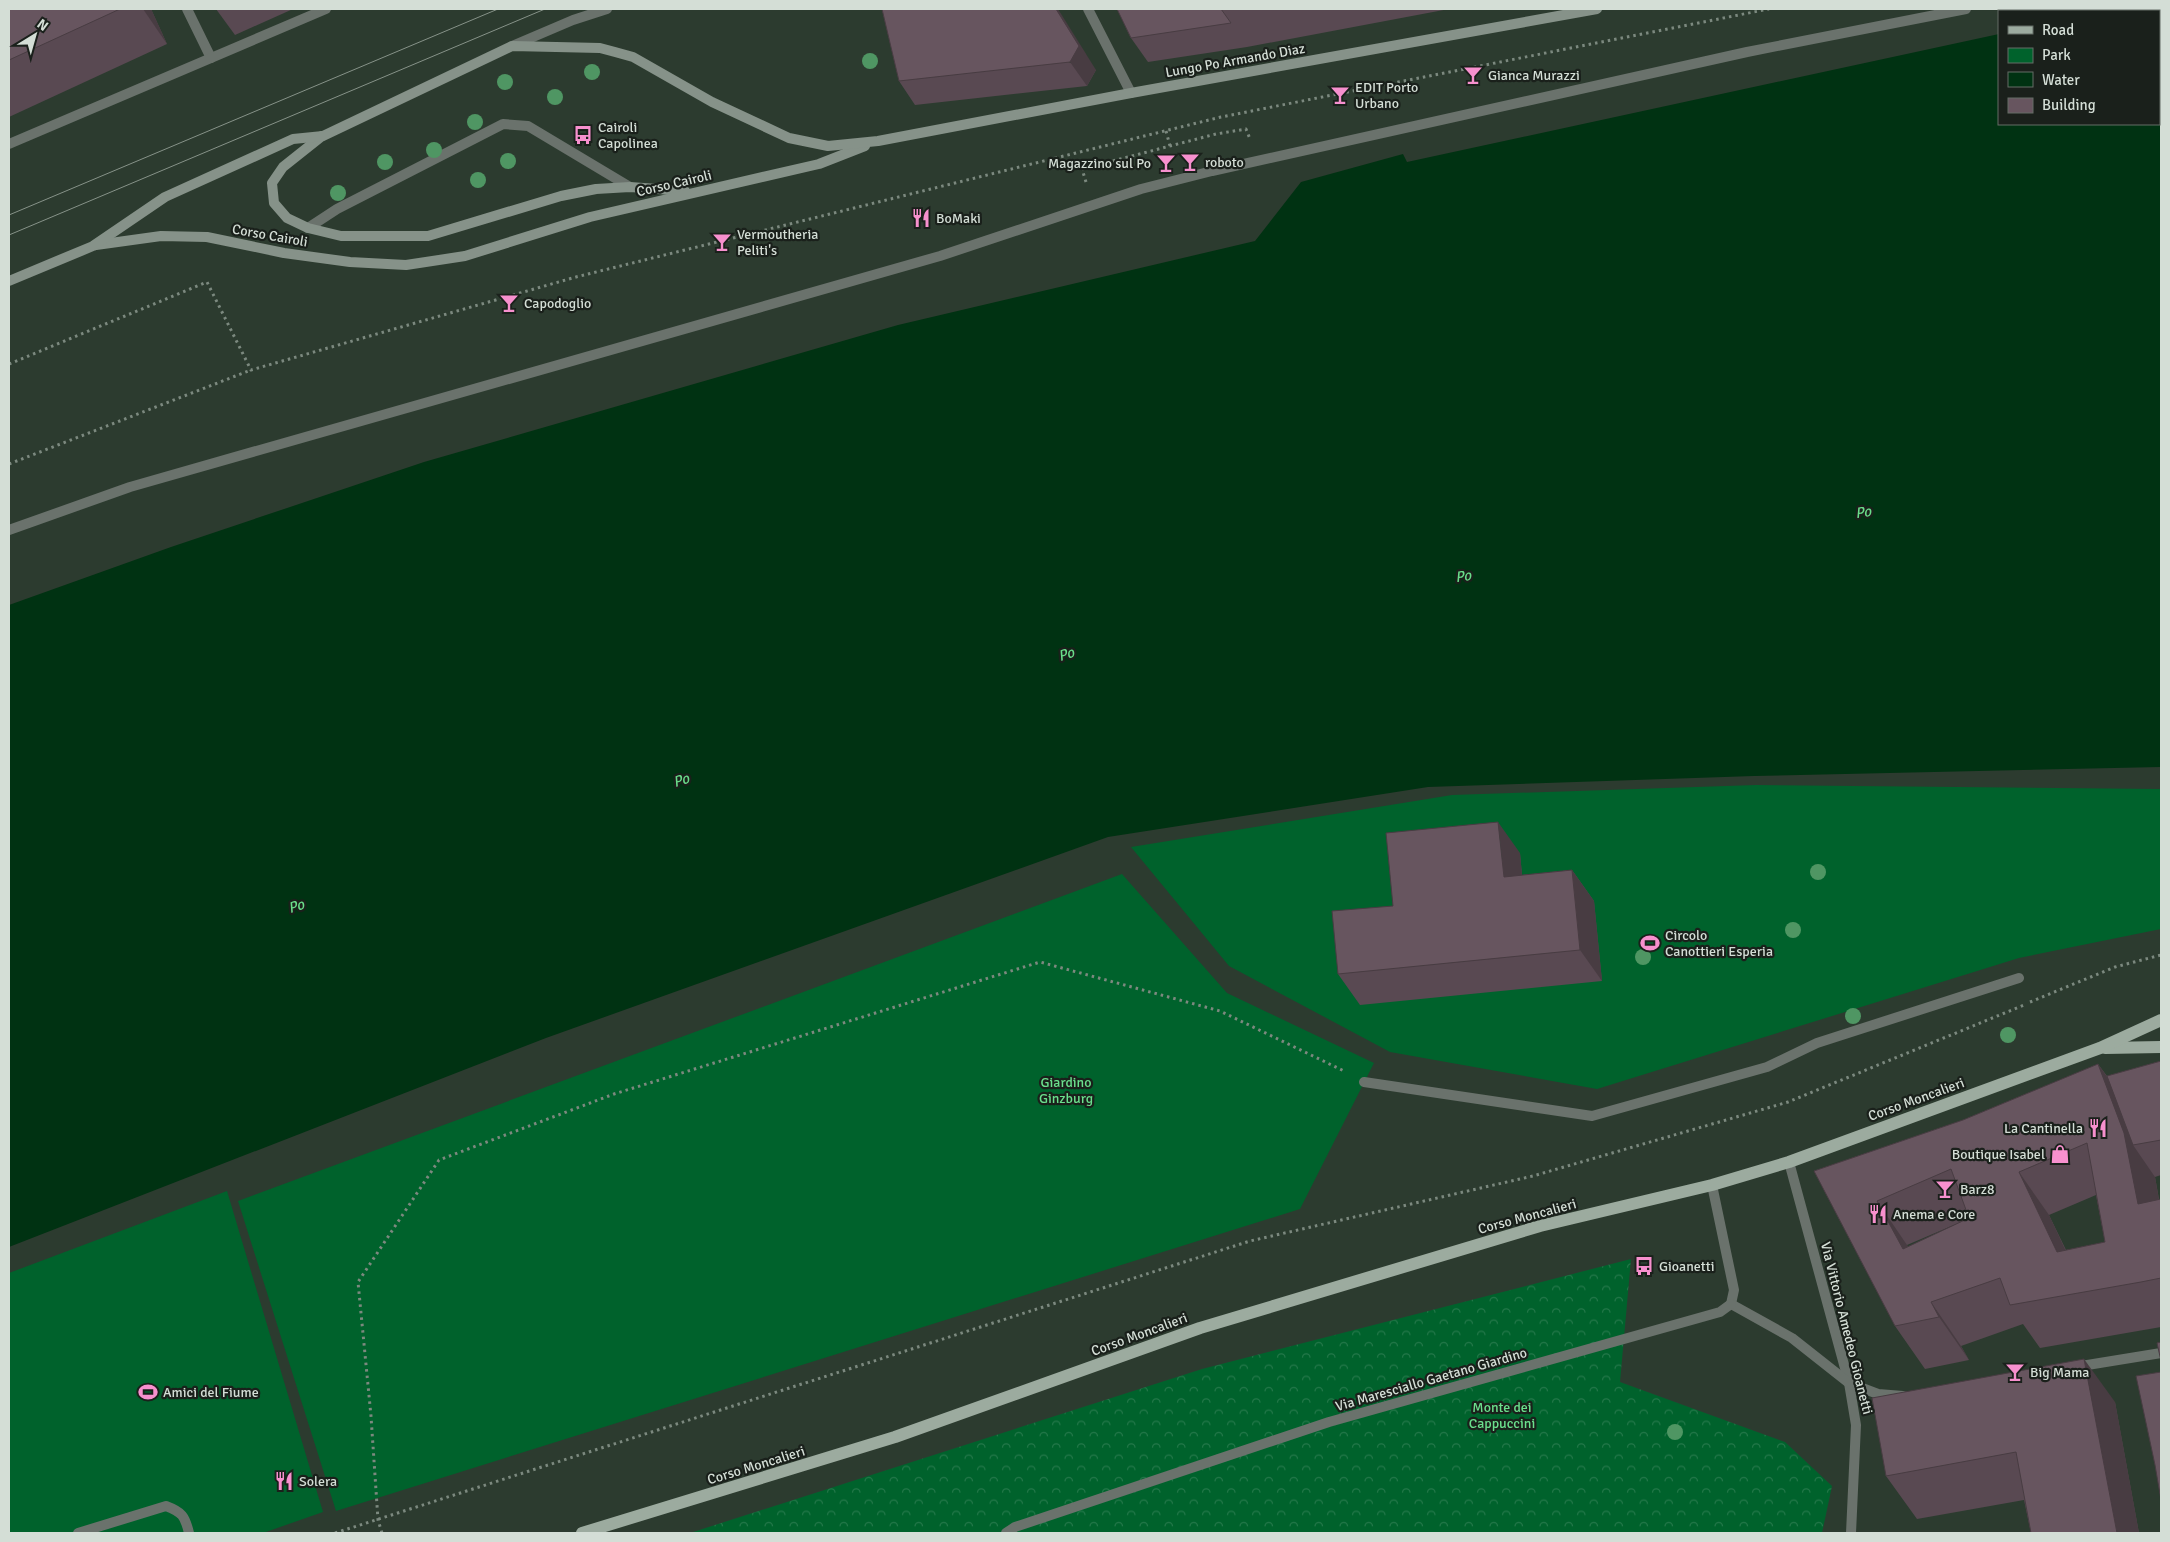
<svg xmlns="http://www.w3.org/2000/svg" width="2170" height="1542" font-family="Signika,sans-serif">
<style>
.green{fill:#00622c}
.forest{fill:url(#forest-crowns)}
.water{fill:#003212}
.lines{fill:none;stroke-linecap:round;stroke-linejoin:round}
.path{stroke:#7c897f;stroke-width:3;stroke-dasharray:2.5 4;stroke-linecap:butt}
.lane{stroke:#6a726c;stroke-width:10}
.street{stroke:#6a726c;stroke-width:10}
.secondary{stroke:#869289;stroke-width:10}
.primary{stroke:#9cab9f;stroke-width:12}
.tram{stroke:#869288;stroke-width:1}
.tree{fill:#4f9663}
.wall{fill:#594952;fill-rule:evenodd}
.shaded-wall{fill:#483c42}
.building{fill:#67555f;stroke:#483c42;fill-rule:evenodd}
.labels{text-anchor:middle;stroke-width:4.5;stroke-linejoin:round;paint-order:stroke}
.street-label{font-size:14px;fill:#d4ded6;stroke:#1a201b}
.poi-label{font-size:14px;fill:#d4ded6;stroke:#1a201b;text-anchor:start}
.park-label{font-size:14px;fill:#6be08d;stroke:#1a201b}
.water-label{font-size:15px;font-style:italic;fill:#69dd8a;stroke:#1a201b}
</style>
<defs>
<pattern id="forest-crowns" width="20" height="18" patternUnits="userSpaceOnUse" patternTransform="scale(1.25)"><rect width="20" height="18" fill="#00622c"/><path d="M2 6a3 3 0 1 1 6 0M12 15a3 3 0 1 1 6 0" fill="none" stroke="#24784a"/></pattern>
</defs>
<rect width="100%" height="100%" fill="#2c3b2f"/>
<g class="green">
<path d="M1756 785 2161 789V929L2019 958 1597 1089 1390 1052 1229 966 1131 847 1452 795Z"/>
<path d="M1122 874 1227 993 1374 1063 1300 1209 336 1511 238 1201Z"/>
<path d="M227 1191 323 1512 263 1533H9V1273Z"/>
</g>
<path class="forest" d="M1631 1259 1620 1382 1785 1442 1832 1486 1822 1533H690L1202 1369Z"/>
<path class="water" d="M2117 9H2161V767L1754 776 1428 787 1108 837 546 1038 9 1247V605L171 547 424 462 898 325 1255 241 1301 182 1403 154 1407 162 1999 34V124H2159V11H2105Z"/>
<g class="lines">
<g class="path">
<path d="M1166 131 1170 146"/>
<path d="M1086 182 1082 169 1216 134 1246 129 1250 139"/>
<path d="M9 364 207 282 251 370 576 277 1221 117 1769 9"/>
<path d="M9 464 251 370"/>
<path d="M2030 1002 2115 967 2161 955"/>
<path d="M335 1533 1250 1241 1533 1176 1788 1102 2024 1005"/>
<path d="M382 1533 378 1520 371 1416 358 1282 439 1160 614 1094 1040 962 1220 1011 1344 1071"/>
</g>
<g class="lane">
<path d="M308 228 337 209 503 124 528 126 630 187"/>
<path d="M1364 1082 1592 1116 1767 1067 1817 1043 2019 978"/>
<path d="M78 1533 166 1506C182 1512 185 1516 189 1533"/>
</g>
<g class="street">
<path d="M187 9 211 58"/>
<path d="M1088 9 1131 93"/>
<path d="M512 46 573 20 607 9"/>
<path d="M9 144 326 9"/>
<path d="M9 530 130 487 940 256 1141 189 1212 171 1747 52 1966 9"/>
<path d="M1789 1162 1849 1383 1856 1425 1851 1533"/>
<path d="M1712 1185 1734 1290 1731 1304"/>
<path d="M1731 1304 1792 1338 1849 1383 1878 1394 1903 1396"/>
<path d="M2075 1367 2161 1353"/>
<path d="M1006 1533 1015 1527 1329 1422 1720 1312 1731 1304"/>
</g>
<g class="secondary">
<path d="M322 136 283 167 272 183 274 203 287 218 308 228 341 236H428L561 196 596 189 630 187 685 191"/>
<path d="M96 245 161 236 207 237 284 253 350 262 406 265 465 256 590 217 819 164 865 146"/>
<path d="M9 281 93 246 165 197 293 139 323 136 512 46 600 48 615 52 633 57 712 102 789 138 828 146 878 141 1131 93 1597 9"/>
</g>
<g class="primary">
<path d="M2105 1048 2161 1047"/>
<path d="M582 1533 895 1437 1200 1328 1540 1226 1712 1185 1789 1162 2100 1048 2161 1020"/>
</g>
<g class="tram">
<path d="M9 215 498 9"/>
<path d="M9 235 545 9"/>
</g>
</g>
<g class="tree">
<circle cx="870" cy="61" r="8"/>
<circle cx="592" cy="72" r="8"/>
<circle cx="505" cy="82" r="8"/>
<circle cx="555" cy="97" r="8"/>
<circle cx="475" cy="122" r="8"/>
<circle cx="434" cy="150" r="8"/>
<circle cx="508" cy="161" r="8"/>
<circle cx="385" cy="162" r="8"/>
<circle cx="478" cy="180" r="8"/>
<circle cx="338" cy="193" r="8"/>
<circle cx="1818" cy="872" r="8"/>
<circle cx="1793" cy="930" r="8"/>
<circle cx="1643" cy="957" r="8"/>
<circle cx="1853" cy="1016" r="8"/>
<circle cx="2008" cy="1035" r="8"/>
<circle cx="1675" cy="1432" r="8"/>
</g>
<g class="wall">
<path d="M9 9H151L167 44 9 117Z"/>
<path d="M216 9H293L235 35Z"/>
<path d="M882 9 1096 70 1087 86 915 105 899 81Z"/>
<path d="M1117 9H1449L1247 47 1148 62 1131 38Z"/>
<path d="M1520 853 1522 875 1572 870 1594 901 1602 981 1360 1005 1338 974 1393 906Z"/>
<path d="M2161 1061V1175L2155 1177 2159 1199H2161V1327L2040 1348 2023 1324 1961 1346 1969 1360 1925 1369 1895 1326 1814 1171 1963 1120 2098 1064 2107 1076ZM2096 1195 2105 1242 2066 1250 2049 1215ZM1968 1219 1908 1247 1907 1245Z"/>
<path d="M2115 1402 2139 1533H2031L2024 1500 1917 1519 1886 1476Z"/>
</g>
<g class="shaded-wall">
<path d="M143 9H151L167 44Z"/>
<path d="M1056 9H1058L1096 70 1087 86 1070 62Z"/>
<path d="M1498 822 1520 853 1525 908 1504 877Z"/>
<path d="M1572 870 1594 901 1602 981 1580 950Z"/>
<path d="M2098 1064 2129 1108 2133 1145 2155 1177 2161 1212 2138 1204Z"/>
<path d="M2019 1172 2049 1215 2085 1292 2057 1252Z"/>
<path d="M1877 1201 1907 1245 1933 1292 1903 1249Z"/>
<path d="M1931 1302 1961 1346 1969 1360 1939 1317Z"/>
<path d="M2084 1359 2115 1402 2139 1533H2117Z"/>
</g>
<g class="building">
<path d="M9 9H120L9 60Z"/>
<path d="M882 9H1056L1079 46 1070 62 899 81Z"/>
<path d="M1117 9H1221L1231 23 1131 38Z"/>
<path d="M1498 822 1504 877 1572 870 1580 950 1338 974 1332 911 1393 906 1386 833Z"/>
<path d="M2161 1061V1140L2133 1145 2107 1076Z"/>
<path d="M2098 1064 2124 1133 2138 1204 2161 1199V1278L2141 1282 2010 1305 2000 1278 1931 1302 1939 1317 1895 1326 1814 1171 1963 1120ZM2087 1143 2105 1242 2057 1252 2019 1172ZM1951 1169 1969 1218 1903 1249 1877 1201Z"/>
<path d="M2161 1342V1361L2157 1343Z"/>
<path d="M2084 1359 2117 1533H2031L2016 1452 1886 1476 1872 1398Z"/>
<path d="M2161 1372V1500L2155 1465 2136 1376Z"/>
</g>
<defs>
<g id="bar-bare" transform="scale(1.5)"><path d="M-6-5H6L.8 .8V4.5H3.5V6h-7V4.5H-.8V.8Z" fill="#f790ce" stroke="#1a201b" stroke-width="2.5" paint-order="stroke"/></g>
<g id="bus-bare" transform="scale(1.5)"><path d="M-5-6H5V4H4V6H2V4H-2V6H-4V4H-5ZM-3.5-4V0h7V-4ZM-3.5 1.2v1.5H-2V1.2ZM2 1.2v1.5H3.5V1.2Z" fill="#f790ce" stroke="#1a201b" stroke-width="2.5" paint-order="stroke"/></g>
<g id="restaurant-bare" transform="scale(1.5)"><path d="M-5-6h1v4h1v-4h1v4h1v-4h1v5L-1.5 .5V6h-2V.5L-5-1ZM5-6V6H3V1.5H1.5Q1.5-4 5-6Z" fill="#f790ce" stroke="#1a201b" stroke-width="2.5" paint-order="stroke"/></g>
<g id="stadium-bare" transform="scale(1.5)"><path d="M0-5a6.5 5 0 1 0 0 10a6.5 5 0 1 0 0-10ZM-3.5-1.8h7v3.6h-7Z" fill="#f790ce" stroke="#1a201b" stroke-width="2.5" paint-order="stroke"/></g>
<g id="shop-bare" transform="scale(1.5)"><path d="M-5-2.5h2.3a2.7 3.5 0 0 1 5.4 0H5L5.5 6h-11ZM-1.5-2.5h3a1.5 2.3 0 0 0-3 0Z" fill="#f790ce" stroke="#1a201b" stroke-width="2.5" paint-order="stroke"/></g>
</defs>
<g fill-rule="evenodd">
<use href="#bar-bare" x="1473" y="75"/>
<use href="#bar-bare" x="1340" y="95"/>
<use href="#bus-bare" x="583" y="135"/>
<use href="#bar-bare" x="1190" y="162"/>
<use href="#bar-bare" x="1166" y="163"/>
<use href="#restaurant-bare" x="921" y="218"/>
<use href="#bar-bare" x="722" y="242"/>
<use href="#bar-bare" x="509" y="303"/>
<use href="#stadium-bare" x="1650" y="943"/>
<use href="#restaurant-bare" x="2098" y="1128"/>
<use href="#shop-bare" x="2060" y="1154"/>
<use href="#bar-bare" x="1945" y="1189"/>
<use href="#restaurant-bare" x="1878" y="1214"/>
<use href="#bus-bare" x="1644" y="1266"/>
<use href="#bar-bare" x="2015" y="1372"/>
<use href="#stadium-bare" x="148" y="1392"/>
<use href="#restaurant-bare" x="284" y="1481"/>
</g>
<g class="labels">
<g class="street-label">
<text transform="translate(1235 60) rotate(-10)" y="5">Lungo Po Armando Diaz</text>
<text transform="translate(674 183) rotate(-13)" y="5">Corso Cairoli</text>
<text transform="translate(270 235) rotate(10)" y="5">Corso Cairoli</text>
<text transform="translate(1916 1099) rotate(-20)" y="5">Corso Moncalieri</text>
<text transform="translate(1527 1216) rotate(-15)" y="5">Corso Moncalieri</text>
<text transform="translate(1847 1328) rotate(76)" y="5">Via Vittorio Amedeo Gioanetti</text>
<text transform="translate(1139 1334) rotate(-20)" y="5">Corso Moncalieri</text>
<text transform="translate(1431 1379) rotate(-16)" y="5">Via Maresciallo Gaetano Giardino</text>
<text transform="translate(756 1465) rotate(-17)" y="5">Corso Moncalieri</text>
</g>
<g class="poi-label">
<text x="1488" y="80">Gianca Murazzi</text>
<text x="1355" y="92">EDIT Porto<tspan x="1355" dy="16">Urbano</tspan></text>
<text x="598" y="132">Cairoli<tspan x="598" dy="16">Capolinea</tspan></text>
<text x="1205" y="167">roboto</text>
<text x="1151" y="168" text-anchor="end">Magazzino sul Po</text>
<text x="936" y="223">BoMaki</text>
<text x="737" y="239">Vermoutheria<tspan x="737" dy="16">Peliti's</tspan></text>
<text x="524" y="308">Capodoglio</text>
<text x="1665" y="940">Circolo<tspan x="1665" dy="16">Canottieri Esperia</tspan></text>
<text x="2083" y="1133" text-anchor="end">La Cantinella</text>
<text x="2045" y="1159" text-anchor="end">Boutique Isabel</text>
<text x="1960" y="1194">Barz8</text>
<text x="1893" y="1219">Anema e Core</text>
<text x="1659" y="1271">Gioanetti</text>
<text x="2030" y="1377">Big Mama</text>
<text x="163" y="1397">Amici del Fiume</text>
<text x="299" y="1486">Solera</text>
</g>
<g class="park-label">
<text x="1066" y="1087">Giardino<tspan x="1066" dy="16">Ginzburg</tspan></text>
<text x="1502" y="1412">Monte dei<tspan x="1502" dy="16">Cappuccini</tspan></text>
</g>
<g class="water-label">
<text transform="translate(1863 512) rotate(-9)" y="5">Po</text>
<text transform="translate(1463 576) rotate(-9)" y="5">Po</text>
<text transform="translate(1066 654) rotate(-18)" y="5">Po</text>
<text transform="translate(681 780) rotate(-18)" y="5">Po</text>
<text transform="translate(296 906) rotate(-18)" y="5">Po</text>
</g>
</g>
<rect width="2170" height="1542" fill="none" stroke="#d4ded6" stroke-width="20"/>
<rect x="1998" y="10" width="162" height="115" fill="#1a201b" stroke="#646c66"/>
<rect x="2008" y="26" width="25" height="8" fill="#9cab9f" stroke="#646c66"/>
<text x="2042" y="35" font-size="15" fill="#d4ded6">Road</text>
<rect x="2008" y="48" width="25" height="15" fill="#00622c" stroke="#646c66"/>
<text x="2042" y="60" font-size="15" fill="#d4ded6">Park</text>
<rect x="2008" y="72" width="25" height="15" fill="#003212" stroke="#646c66"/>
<text x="2042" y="85" font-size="15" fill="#d4ded6">Water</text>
<rect x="2008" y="98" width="25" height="15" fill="#67555f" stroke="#646c66"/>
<text x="2042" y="110" font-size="15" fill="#d4ded6">Building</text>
<g transform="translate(35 35) rotate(37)" stroke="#1a201b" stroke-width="4" paint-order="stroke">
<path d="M0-4L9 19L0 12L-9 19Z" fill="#d4ded6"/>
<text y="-8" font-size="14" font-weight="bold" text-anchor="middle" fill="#d4ded6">N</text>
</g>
</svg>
